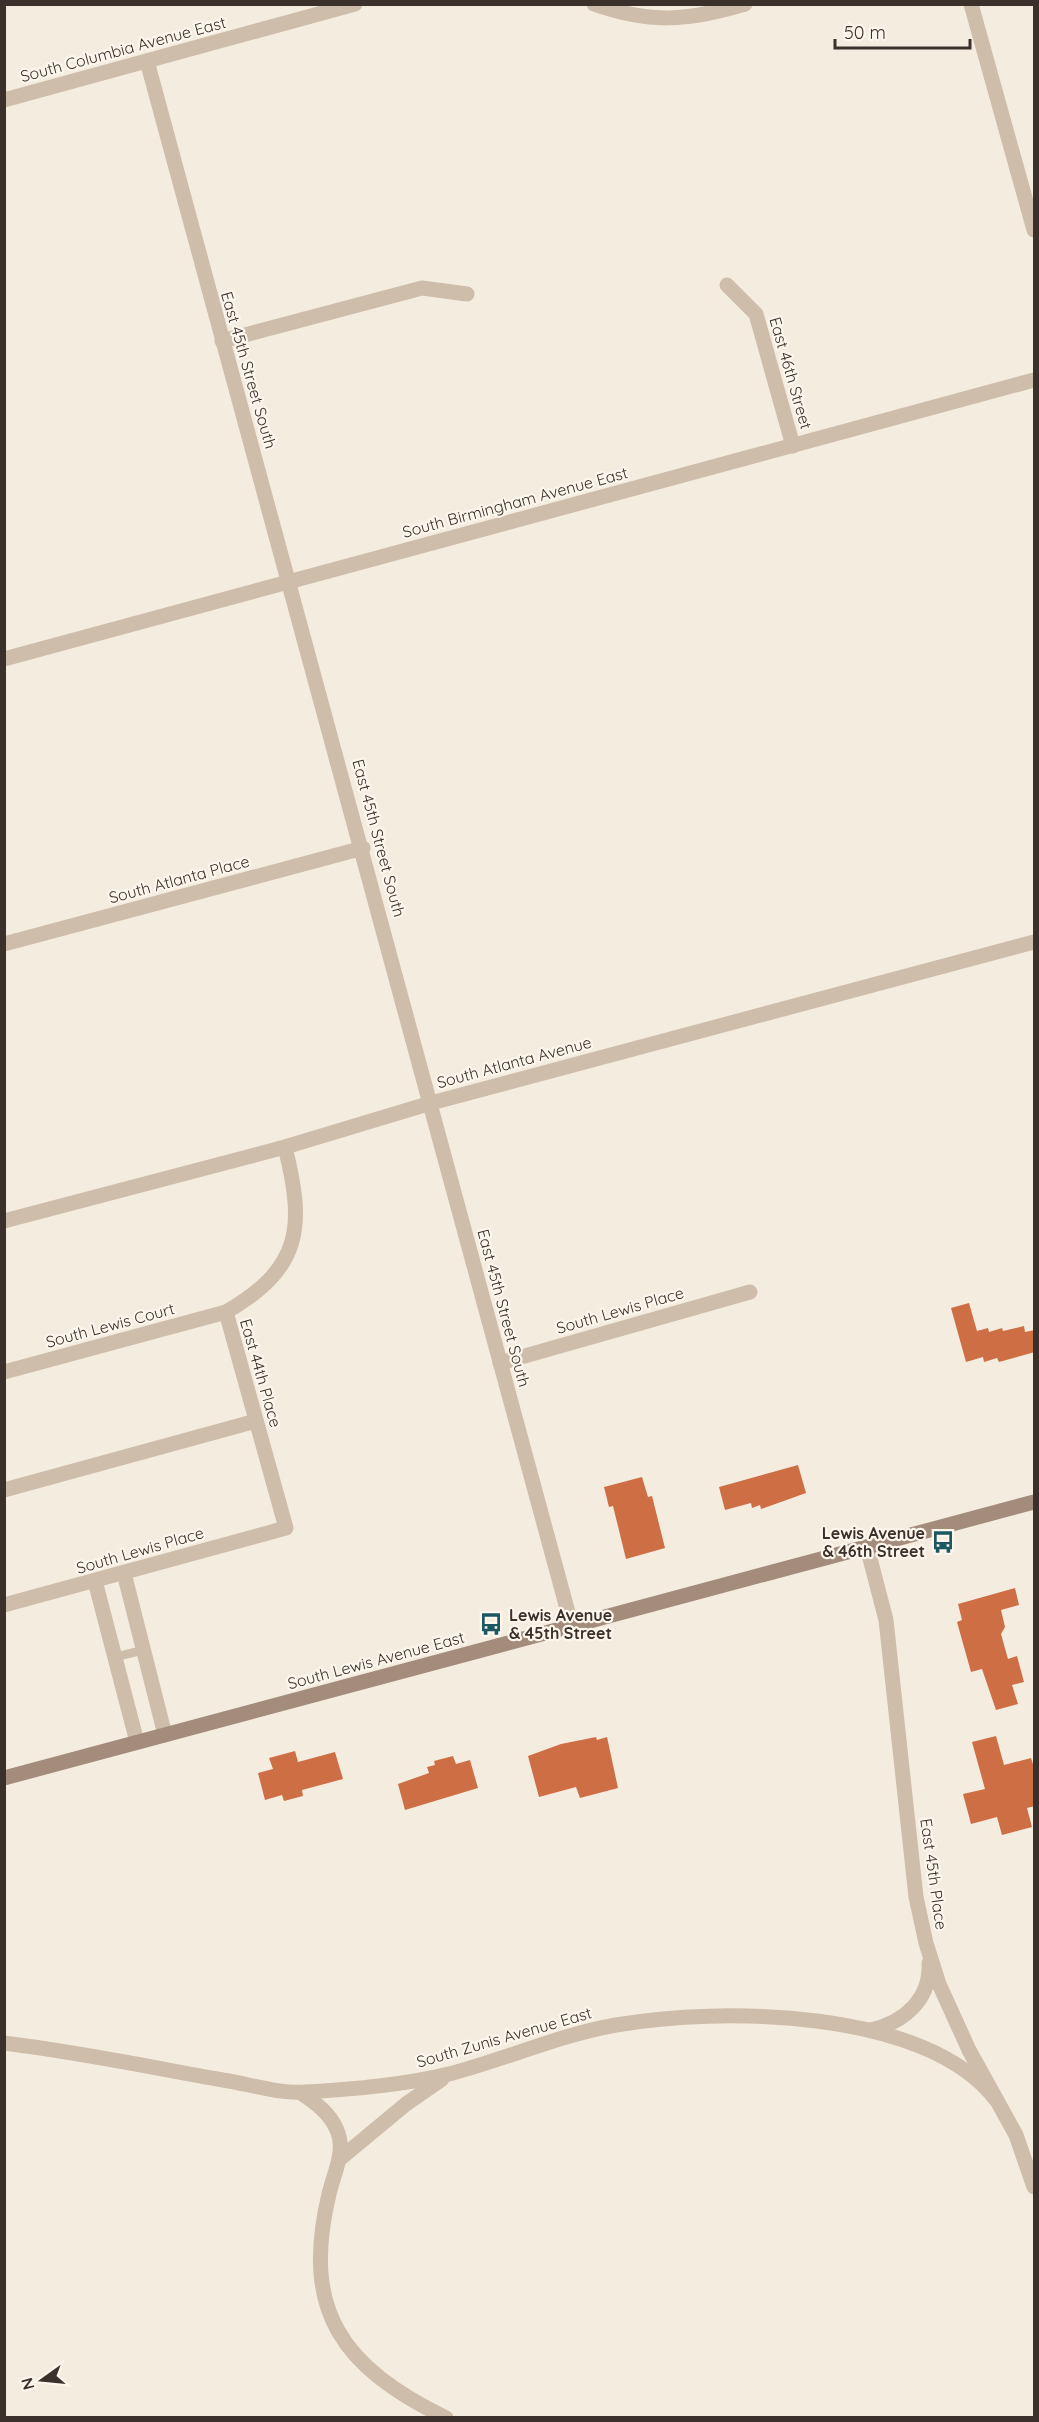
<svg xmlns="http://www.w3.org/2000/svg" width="1039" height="2422" font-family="Quicksand,sans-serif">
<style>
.building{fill:#ce6e45}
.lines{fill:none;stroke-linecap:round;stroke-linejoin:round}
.lane{stroke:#cebdaa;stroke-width:9}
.street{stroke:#cebdaa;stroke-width:15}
.secondary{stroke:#a38c7b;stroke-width:15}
.labels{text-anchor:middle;stroke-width:4.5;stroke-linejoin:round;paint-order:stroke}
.street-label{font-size:16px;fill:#3c312a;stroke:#fcf6ed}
.poi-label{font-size:16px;font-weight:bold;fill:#3c312a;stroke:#fcf6ed;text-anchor:end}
</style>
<rect width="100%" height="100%" fill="#f5ece0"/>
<g class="building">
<path d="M969 1303 977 1331 988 1328 989 1332 1002 1328 1003 1331 1024 1326 1025 1332 1035 1330V1352L999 1362 997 1358 984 1362 983 1357 966 1362 951 1308Z"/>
<path d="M798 1465 806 1493 761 1509 760 1505 752 1508 751 1503 725 1510 719 1487Z"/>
<path d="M642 1477 648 1497 652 1496 665 1548 626 1559 613 1506 609 1507 604 1487Z"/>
<path d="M1015 1588 1019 1605 1001 1610 1005 1627 1001 1634 1008 1659 1017 1656 1024 1682 1012 1685 1018 1704 996 1710 982 1669 971 1672 957 1622 962 1620 958 1604Z"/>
<path d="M996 1736 1004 1765 1031 1758 1035 1770V1806L1027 1808 1032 1827 1002 1835 997 1817 971 1824 963 1794 985 1789 972 1742Z"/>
<path d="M596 1737 597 1740 607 1737 618 1788 580 1798 576 1787 539 1797 528 1756 561 1744Z"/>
<path d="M295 1751 298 1762 335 1752 343 1779 302 1790 303 1796 284 1801 282 1795 265 1800 258 1773 273 1769 269 1758Z"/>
<path d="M453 1756 456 1764 470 1760 478 1788 405 1810 398 1784 429 1773 427 1767 435 1765 434 1761Z"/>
</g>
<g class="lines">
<path class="lane" d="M115 1657 144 1650"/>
<g class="street">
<path d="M594 4C650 24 688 21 745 4"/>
<path d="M971 4 1034 230"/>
<path d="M147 61 572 1627"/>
<path d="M4 100 355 4"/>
<path d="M727 285 756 314 793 446"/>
<path d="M222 341 422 288 467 294"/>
<path d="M4 659 1034 380"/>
<path d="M4 944 363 848"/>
<path d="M4 1221 285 1147 431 1103 1034 942"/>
<path d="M500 1363 750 1292"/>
<path d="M4 1372 226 1312C302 1268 305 1227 285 1147"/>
<path d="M4 1490 256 1421"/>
<path d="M867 1547 886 1620 916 1897 926 1943 939 1984 969 2050 1016 2135 1034 2187"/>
<path d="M124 1573 165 1735"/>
<path d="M95 1581 137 1742"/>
<path d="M4 1605 286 1528 226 1312"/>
<path d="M870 2030C904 2023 931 1999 929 1963"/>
<path d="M4 2043C78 2052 150 2067 223 2080 249 2084 279 2094 305 2092 354 2089 405 2085 453 2073 508 2058 560 2035 616 2025 720 2007 926 2008 996 2100"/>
<path d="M301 2093C314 2102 329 2112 336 2128 347 2150 334 2172 329 2194 301 2311 342 2367 446 2418"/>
<path d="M341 2158 406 2104 442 2079"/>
</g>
<path class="secondary" d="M4 1778 1034 1502"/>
</g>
<defs>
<g id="bus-bare" transform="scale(1.8)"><path d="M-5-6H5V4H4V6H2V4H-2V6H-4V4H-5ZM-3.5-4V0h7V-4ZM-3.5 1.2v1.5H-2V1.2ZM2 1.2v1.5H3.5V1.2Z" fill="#1c5861" stroke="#fcf6ed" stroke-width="2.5" paint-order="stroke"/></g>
</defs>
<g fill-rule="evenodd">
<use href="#bus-bare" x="943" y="1542"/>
<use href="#bus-bare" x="491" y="1624"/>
</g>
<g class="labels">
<g class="street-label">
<text transform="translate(123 49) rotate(-15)" y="6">South Columbia Avenue East</text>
<text transform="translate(249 370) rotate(74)" y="6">East 45th Street South</text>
<text transform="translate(791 373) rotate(74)" y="6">East 46th Street</text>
<text transform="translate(515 502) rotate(-15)" y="6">South Birmingham Avenue East</text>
<text transform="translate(379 838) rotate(75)" y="6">East 45th Street South</text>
<text transform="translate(179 879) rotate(-15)" y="6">South Atlanta Place</text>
<text transform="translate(514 1062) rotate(-15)" y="6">South Atlanta Avenue</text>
<text transform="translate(504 1308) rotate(75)" y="6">East 45th Street South</text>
<text transform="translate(620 1310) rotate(-16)" y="6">South Lewis Place</text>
<text transform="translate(110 1325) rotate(-15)" y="6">South Lewis Court</text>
<text transform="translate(261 1373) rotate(74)" y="6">East 44th Place</text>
<text transform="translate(140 1550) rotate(-16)" y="6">South Lewis Place</text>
<text transform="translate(376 1660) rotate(-15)" y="6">South Lewis Avenue East</text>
<text transform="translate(934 1874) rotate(82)" y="6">East 45th Place</text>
<text transform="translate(504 2037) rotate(-16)" y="6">South Zunis Avenue East</text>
</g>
<g class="poi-label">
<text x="925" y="1539">Lewis Avenue<tspan x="925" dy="18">&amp; 46th Street</tspan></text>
<text x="509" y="1621" text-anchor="start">Lewis Avenue<tspan x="509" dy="18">&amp; 45th Street</tspan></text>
</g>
</g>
<rect width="1039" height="2422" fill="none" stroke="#3c312a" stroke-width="12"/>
<g transform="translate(42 2380) rotate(255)" stroke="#fcf6ed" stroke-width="4.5" paint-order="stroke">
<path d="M0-4.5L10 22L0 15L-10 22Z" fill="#3c312a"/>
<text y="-9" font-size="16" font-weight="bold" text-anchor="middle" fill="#3c312a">N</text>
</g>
<path d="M835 39v9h135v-9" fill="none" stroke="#3c312a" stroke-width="3"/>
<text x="844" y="39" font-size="18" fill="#3c312a" stroke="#fcf6ed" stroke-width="4.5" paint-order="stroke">50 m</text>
</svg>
